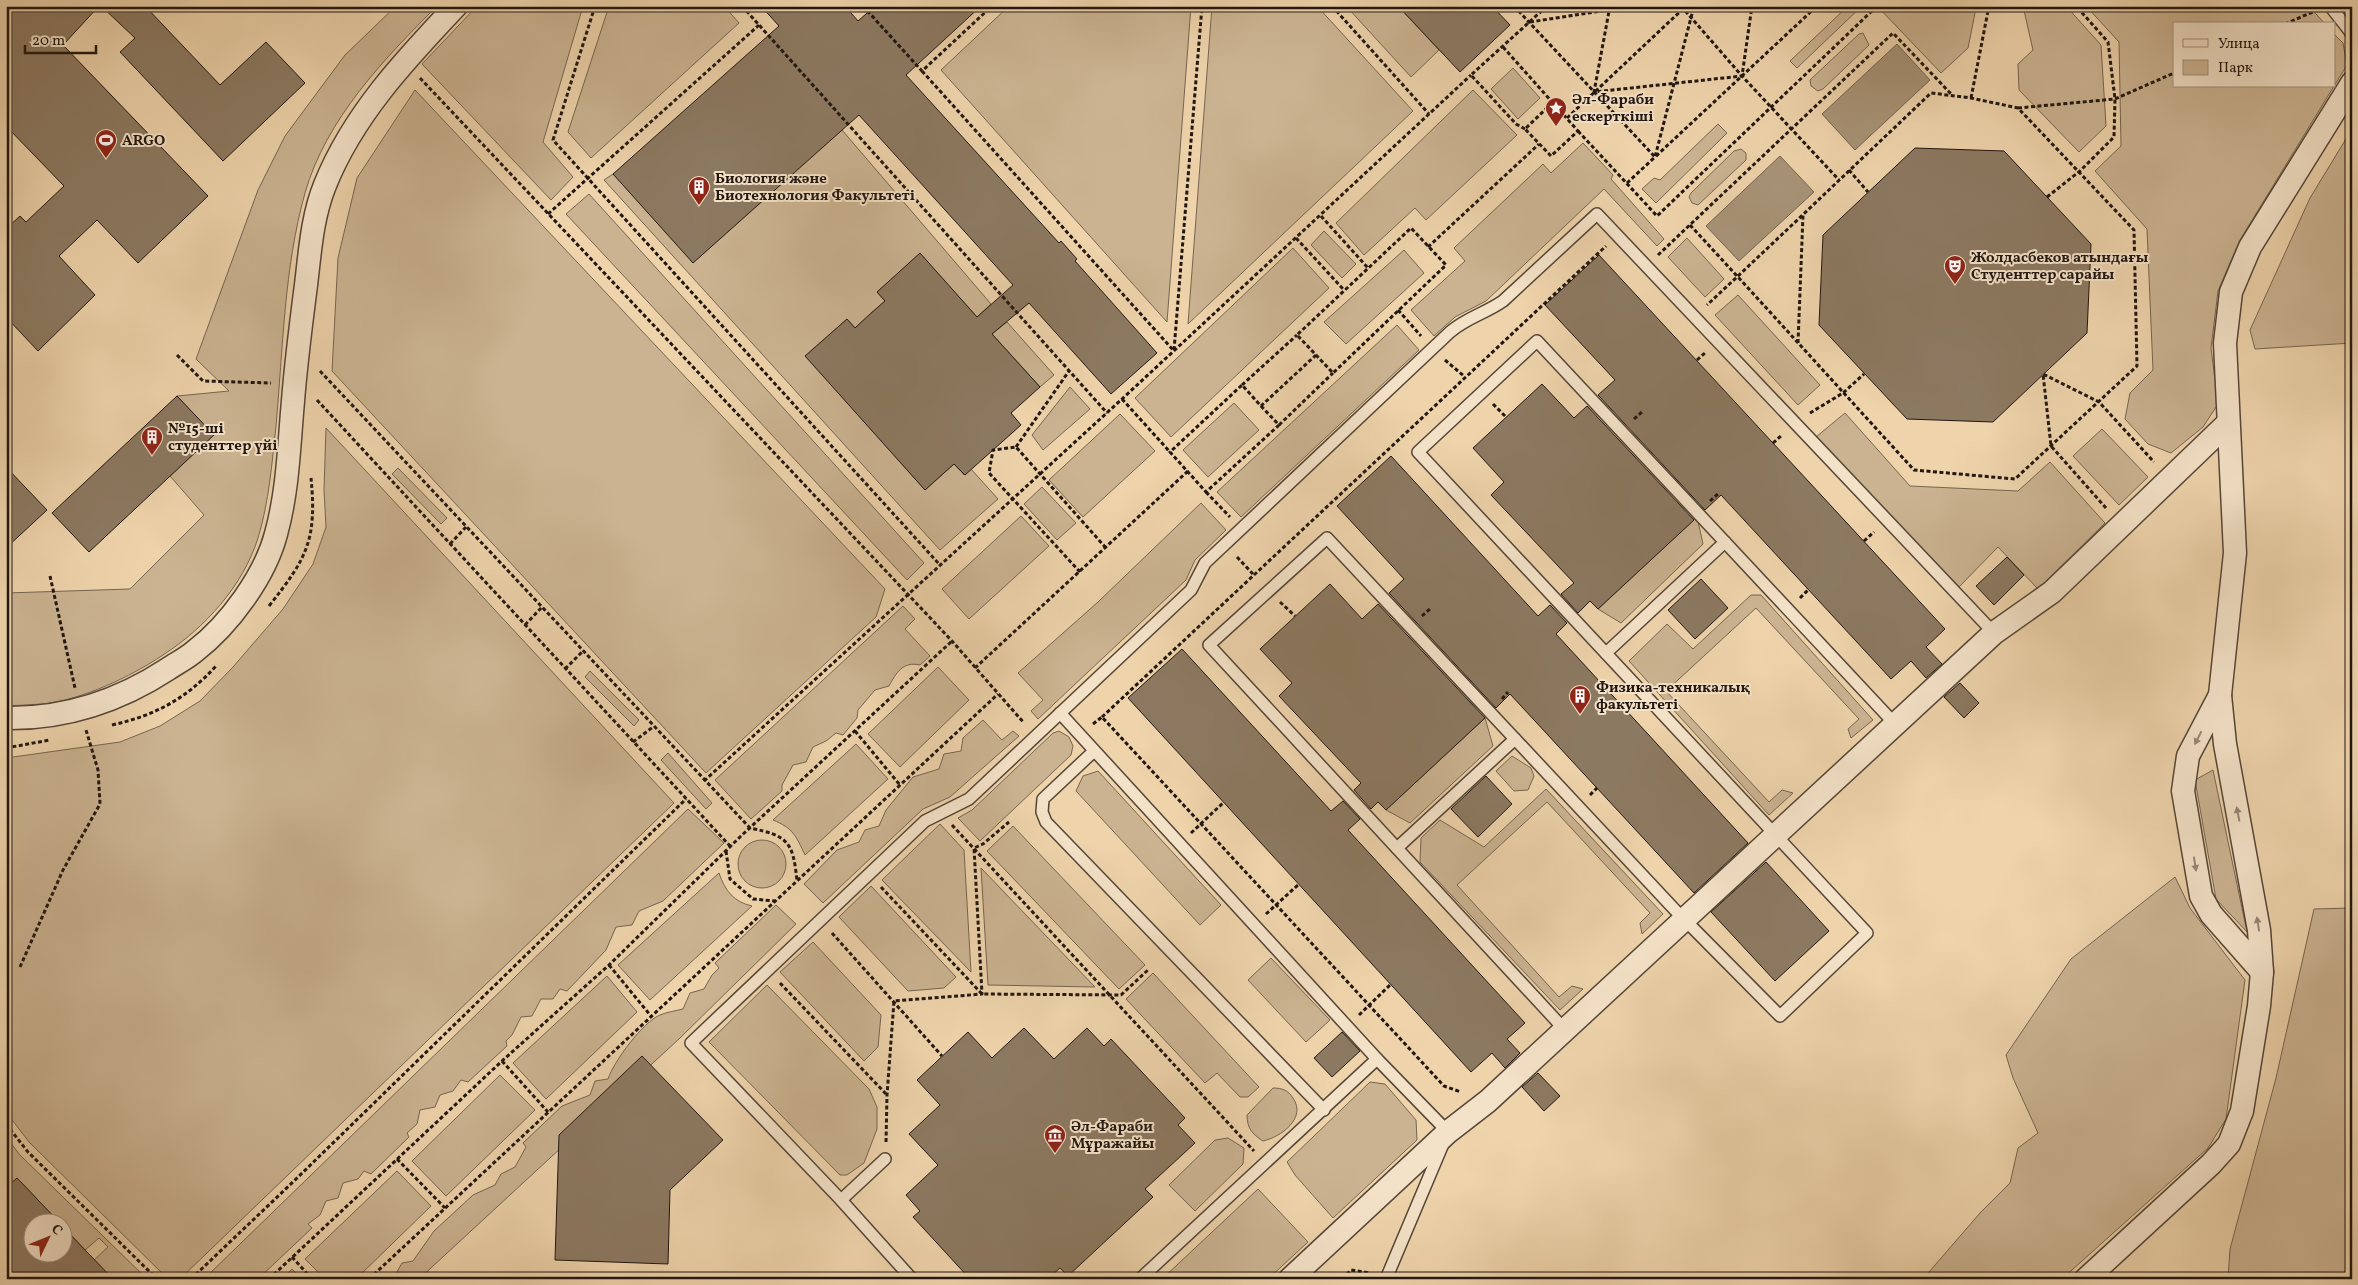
<svg xmlns="http://www.w3.org/2000/svg" width="2358" height="1285" font-family="Vollkorn,serif">
<style>
.green{fill:#cbb391;stroke:#766551}
.water{fill:#a89377;stroke:#72614e}
.building{fill:#8c7961;stroke:#211711}
.lines{fill:none;stroke-linecap:round;stroke-linejoin:round}
.lane-casing{stroke:#544638;stroke-width:14}
.street-casing{stroke:#544638;stroke-width:25}
.path{stroke:#211711;stroke-width:3;stroke-dasharray:4 2.5;stroke-linecap:butt}
.lane{stroke:#f4e2c8;stroke-width:11}
.street{stroke:#f4e2c8;stroke-width:22}
.oneway{fill:#958776}
.labels{text-anchor:middle;stroke-width:4;stroke-linejoin:round;paint-order:stroke}
.poi-label{font-size:15px;font-weight:bold;fill:#211711;stroke:#f4e2c8;text-anchor:start}
</style>
<rect width="100%" height="100%" fill="#eed3ab"/>
<filter id="stains"><feTurbulence type="fractalNoise" baseFrequency=".004" numOctaves="4"/><feColorMatrix values="0 0 0 0 .2 0 0 0 0 .09 0 0 0 0 .02 0 0 0 .5 -.17"/></filter>
<radialGradient id="worn" r=".72"><stop offset=".6" stop-color="#630" stop-opacity="0"/><stop offset="1" stop-color="#630" stop-opacity=".3"/></radialGradient>
<g class="green">
<path d="M396 6H437C384 59 326 119 305 193 284 268 283 349 276 426 272 463 269 502 258 538 243 586 205 628 163 655 130 677 82 700 42 704 30 705 18 705 6 706V593L130 589 204 515 170 476 213 435 177 396 229 391 196 359 258 190 285 136 345 55Z"/>
<path d="M477 6H583L543 142 573 177 551 200 422 64Z"/>
<path d="M609 6H724L739 23 591 158 568 132Z"/>
<path d="M1009 6H1191L1167 322 941 70Z"/>
<path d="M1212 6H1317L1413 111 1188 324Z"/>
<path d="M1346 6H1398L1439 50 1411 77Z"/>
<path d="M1848 6H1862L1797 68 1790 61Z"/>
<path d="M1877 6H1971L1975 13 1968 48 1941 73Z"/>
<path d="M2023 6H2066L2101 45 2106 126 2079 152 2019 90 2018 64 2033 50Z"/>
<path d="M2086 6H2309L2325 24H2174V86H2334L2240 240 2218 291 2211 348 2218 404 2203 427 2171 453 2148 444 2125 419 2130 393 2153 370 2147 229 2095 171 2121 146 2119 42Z"/>
<path d="M1863 33 1869 45 1823 89 1818 91 1811 86 1810 80 1859 34Z"/>
<path d="M2334 34 2343 43 2347 65 2334 86Z"/>
<path d="M1513 68 1540 98 1518 119 1491 89Z"/>
<path d="M415 90 885 589 876 617 706 773 332 371 338 258 357 178Z"/>
<path d="M1473 90 1517 135 1426 220 1415 208 1364 255 1336 223Z"/>
<path d="M1718 124 1727 133 1656 203 1642 189 1654 178 1660 180Z"/>
<path d="M2352 129V343L2255 349 2250 330 2310 198Z"/>
<path d="M842 130 991 304 977 317 920 254 877 292 885 301 855 328 847 319 806 356 925 490 954 464 964 475 971 469 998 499 940 550 604 180 613 174Z"/>
<path d="M1583 143 1613 175 1611 179 1664 239 1657 246 1604 189 1486 301 1455 317 1434 336 1411 310 1465 261 1454 248 1543 164 1551 173Z"/>
<path d="M1741 149 1746 153V160L1698 205 1692 203 1689 197 1691 193 1734 151Z"/>
<path d="M589 194 924 563 907 580 566 214Z"/>
<path d="M1324 231 1356 264 1342 278 1311 245Z"/>
<path d="M1687 238 1724 279 1705 297 1668 257Z"/>
<path d="M1293 248 1329 288 1171 437 1135 398Z"/>
<path d="M1404 250 1424 273 1346 344 1324 322Z"/>
<path d="M1738 295 1820 385 1798 405 1715 315Z"/>
<path d="M1007 322 1054 375 1040 387 992 334Z"/>
<path d="M1397 325 1419 350 1241 517 1217 492Z"/>
<path d="M1070 387 1090 409 1043 450 1032 435Z"/>
<path d="M1234 403 1259 430 1208 477 1183 450Z"/>
<path d="M1845 413 1910 486 2018 491 2050 462 2105 523 2038 589 1998 547 1959 587 1816 437Z"/>
<path d="M1120 414 1155 451 1083 517 1049 480Z"/>
<path d="M326 428 674 803 180 1279H168L29 1142 6 1112V758L120 742 160 726 200 701 233 667 283 609 313 564 326 527 324 490Z"/>
<path d="M2102 429 2148 477 2119 505 2073 456Z"/>
<path d="M398 468 447 518 441 524 392 474Z"/>
<path d="M1042 487 1076 523 1057 540 1024 504Z"/>
<path d="M1201 503 1226 530 1195 560 1186 580 1038 719 1031 711 1043 700 1018 673 1098 602Z"/>
<path d="M1021 516 1049 546 969 619 942 589Z"/>
<path d="M1697 517 1703 544 1621 623 1598 609Z"/>
<path d="M1751 595H1761L1873 720 1851 738 1848 729 1859 719 1756 608 1666 691 1769 802 1782 790 1793 793 1769 815 1629 661 1667 624 1693 649Z"/>
<path d="M903 606 915 619 905 629 930 656 920 665C903 661 896 673 889 686L875 690 858 710 857 718 843 735 836 733 826 741 813 747 806 762 793 765 782 785V791L751 819 715 780Z"/>
<path d="M938 667 969 700 900 767 868 734Z"/>
<path d="M590 671 639 720 634 726 585 677Z"/>
<path d="M1485 718 1493 746 1410 823 1386 810Z"/>
<path d="M983 720 1002 740 1013 731 1019 736 950 797 923 809 823 903 804 884 837 850 859 842 865 830 879 826 886 810 913 777 939 769 944 754 961 751 963 738Z"/>
<path d="M1059 731 1069 737 1073 746 1071 755 980 841 958 818 972 810 1053 733Z"/>
<path d="M856 744 888 779 805 855C796 836 793 828 773 820Z"/>
<path d="M668 753 712 803 706 809 661 760Z"/>
<path d="M1512 756 1531 768 1534 776 1528 790 1514 791 1496 771Z"/>
<path d="M2213 770 2247 932 2216 899 2195 780Z"/>
<path d="M1098 771 1221 905 1200 925 1076 791 1083 776Z"/>
<path d="M1546 789 1663 914 1642 934 1640 923 1650 913 1547 802 1457 885 1559 997 1572 986 1583 989 1560 1010 1420 862 1421 838 1440 820 1484 847Z"/>
<path d="M688 809 724 843 663 901 639 911 632 925 616 927 606 950 567 991 560 989 553 999H541L532 1016 521 1017 512 1035 506 1041 507 1046 468 1082 461 1080 453 1091 440 1095 435 1107 420 1110 417 1124 407 1133 409 1137 371 1174 364 1171 358 1179 343 1183 338 1198 326 1201 320 1215 308 1224 312 1228 258 1279H204Z"/>
<path d="M940 824 964 850 971 972 882 880Z"/>
<path d="M1013 826 1145 965 1119 989 987 851Z"/>
<circle cx="762" cy="864" r="24"/>
<path d="M981 868 1095 987 988 985Z"/>
<path d="M719 873C725 891 734 902 752 906L650 1000 618 965Z"/>
<path d="M2175 877 2190 908 2245 980 2226 1119 2208 1148 2062 1279H1923L1980 1213 2010 1183 2018 1148 2038 1133 2013 1078 2006 1055 2071 959Z"/>
<path d="M871 886 956 977 944 988 908 991 839 917Z"/>
<path d="M776 905 796 924 680 1038 419 1279H387L394 1277 402 1263 413 1261 434 1231 473 1195 495 1185 501 1174 515 1167 526 1147 523 1143 562 1106 590 1095 595 1081 608 1079C614 1061 643 1022 660 1015 667 1012 675 1011 683 1009L690 993 704 989 712 975 719 968 715 963Z"/>
<path d="M2352 908V1279H2228L2230 1249 2276 1078 2314 909Z"/>
<path d="M813 942 881 1015 878 1047 864 1061 780 972Z"/>
<path d="M1271 958 1330 1020 1306 1042 1248 980Z"/>
<path d="M1153 973 1259 1087 1248 1097H1240L1217 1073 1205 1083 1126 999Z"/>
<path d="M607 976 637 1012 546 1099 513 1063Z"/>
<path d="M767 985 869 1089 877 1107V1129L864 1163 847 1175H840L709 1042Z"/>
<path d="M500 1075 535 1110 446 1196 412 1161Z"/>
<path d="M1370 1082 1385 1084 1416 1120 1417 1140 1333 1218 1295 1175 1287 1162Z"/>
<path d="M1273 1088C1282 1088 1288 1090 1293 1098 1307 1118 1281 1137 1263 1141 1252 1134 1247 1128 1247 1115Z"/>
<path d="M6 1137 20 1155 147 1279H112L94 1260 108 1247 99 1238 85 1250 63 1226 62 1222H59L17 1178 6 1188Z"/>
<path d="M1228 1138 1244 1148 1243 1164 1195 1211 1169 1185 1215 1140Z"/>
<path d="M397 1171 431 1206 356 1279H325L305 1259Z"/>
<path d="M1258 1189 1308 1242 1268 1279H1162Z"/>
<path d="M292 1269 302 1279H282Z"/>
</g>
<g class="water">
<path d="M1897 44 1930 80 1855 150 1822 114Z"/>
<path d="M1780 156 1814 192 1739 261 1706 226Z"/>
</g>
<g class="building">
<path d="M6 6H99L63 45 208 196 138 263 97 220 59 256 95 295 38 351 6 317V229L20 216 26 222 64 186 6 126Z"/>
<path d="M101 6H145L220 85 266 42 305 83 223 161 120 52 135 38Z"/>
<path d="M761 6H845L858 21 875 6H981L906 75 1059 243 1061 241 1077 259 1075 261 1157 353 1111 394 1029 303 992 334 1040 387 1011 413 1021 425 965 475 954 464 925 490 805 356 847 319 855 328 870 314 885 301 877 292 920 253 977 317 1013 285 859 115 693 263 613 174 779 26Z"/>
<path d="M1398 6H1492L1510 25 1460 72Z"/>
<path d="M1915 148 2004 151 2091 244 2087 333 1993 422 1907 419 1819 325 1823 235Z"/>
<path d="M1599 255 1945 629 1926 647 1942 664 1926 678 1911 661 1891 679 1721 495 1705 510 1598 395 1615 380 1545 305Z"/>
<path d="M1542 384 1574 418 1587 406 1694 520 1598 609 1590 601 1578 613 1561 594 1574 583 1491 495 1504 482 1473 448Z"/>
<path d="M177 396 214 435 89 552 52 513Z"/>
<path d="M1391 456 1538 616 1550 605 1567 623 1556 634 1748 843 1694 893 1510 694 1496 708 1389 593 1404 579 1337 506Z"/>
<path d="M6 467 47 510 6 548Z"/>
<path d="M2007 557 2024 575 1994 605 1976 586Z"/>
<path d="M1701 579 1728 608 1695 639 1668 610Z"/>
<path d="M1330 584 1362 619 1378 604 1485 718 1386 810 1378 802 1371 809 1354 790 1361 783 1279 696 1292 683 1260 649Z"/>
<path d="M1182 649 1331 811 1343 801 1360 819 1348 830 1525 1023 1507 1039 1520 1053 1505 1068 1492 1053 1471 1072 1128 698Z"/>
<path d="M1960 683 1979 703 1964 718 1944 697Z"/>
<path d="M1486 776 1512 804 1478 837 1451 809Z"/>
<path d="M1766 862 1829 931 1775 981 1711 912Z"/>
<path d="M1024 1028 1054 1059 1087 1028 1104 1046 1111 1039 1185 1118 1178 1125 1195 1143 1145 1189 1153 1197 1068 1276 1060 1268 1048 1279H970L913 1217 920 1211 906 1195 938 1165 909 1134 940 1105 917 1080 968 1032 992 1058Z"/>
<path d="M1342 1032 1360 1051 1332 1077 1314 1058Z"/>
<path d="M642 1056 723 1140 670 1190 668 1264 555 1260 559 1135Z"/>
<path d="M1538 1073 1560 1096 1544 1111 1522 1087Z"/>
<path d="M17 1178 59 1222H32V1252H62V1226L113 1279H6V1188Z"/>
</g>
<g class="lines">
<g class="lane-casing">
<g id="lane">
<path d="M2330 6 2352 34"/>
<path d="M1606 653 1725 542"/>
<path d="M1060 713 1377 1059 1448 1132 1386 1279"/>
<path d="M1094 751 1043 799 1042 812 1046 822 1324 1110"/>
<path d="M1397 848 1515 739"/>
<path d="M1565 1030 1209 645 1327 538 1675 910 1780 1016 1867 933 1418 452 1537 341 1895 724"/>
<path d="M841 1200 885 1159"/>
<path d="M912 1279 841 1200 691 1043 925 821 969 799 1191 590 1205 563 1450 332C1466 318 1486 313 1503 301L1597 214 1994 633"/>
<path d="M1140 1279 1377 1059"/>
</g>
</g>
<g class="street-casing">
<g id="street">
<path d="M2220 695 2188 756 2183 791 2201 896 2211 914 2262 972"/>
<path d="M6 718C64 719 119 701 168 669 177 663 187 658 195 651 229 625 265 576 276 534 288 491 289 445 293 401 296 362 301 324 306 285 310 252 312 217 325 185 353 115 405 60 456 6"/>
<path d="M1290 1279 1448 1132 1488 1101 1994 633 2052 592 2228 423"/>
<path d="M2086 1279 2211 1164 2229 1144 2242 1111 2259 1006 2262 972 2259 930 2225 744 2220 695 2235 553 2225 343 2231 292 2250 247 2352 83"/>
</g>
</g>
<g class="path">
<path d="M595 6 553 140 940 565"/>
<path d="M742 6 1107 413"/>
<path d="M863 6 922 71 992 6"/>
<path d="M1332 6 1429 114"/>
<path d="M1514 6 1655 157 1817 6"/>
<path d="M1610 6 1594 92 1742 76 1752 6"/>
<path d="M1681 6 1742 76 1839 180"/>
<path d="M1530 22 1633 6"/>
<path d="M2285 24 2315 11"/>
<path d="M1503 47 1578 131 1551 156 1525 129 1552 103"/>
<path d="M922 71 1174 351"/>
<path d="M420 78 952 641 1024 723"/>
<path d="M1971 98 1989 6"/>
<path d="M2018 108 2115 99 2174 73"/>
<path d="M1567 118 1686 6"/>
<path d="M1525 129 1516 124 1471 75 1547 6"/>
<path d="M1578 131 1657 216 1874 9 1872 6"/>
<path d="M1849 170 1868 192"/>
<path d="M1627 183 1655 157 1694 6"/>
<path d="M2047 197 2080 171 2114 137 2115 99 2108 42 2076 6"/>
<path d="M548 214 759 25"/>
<path d="M1321 216 1368 268"/>
<path d="M1690 225C1765 306 1839 388 1914 470L2015 479 2137 366 2134 230 2018 108 1971 98 1931 93C1856 164 1782 235 1707 305"/>
<path d="M1296 238 1344 290"/>
<path d="M1428 247 1539 144"/>
<path d="M1658 255 1893 33 1952 95"/>
<path d="M1398 310 1421 336"/>
<path d="M1798 343 1803 215"/>
<path d="M1174 350 1202 6"/>
<path d="M177 355 203 381 271 383"/>
<path d="M1445 360 1465 377"/>
<path d="M1697 360 1706 352"/>
<path d="M320 371 750 828C788 836 793 841 797 881"/>
<path d="M1242 385 1297 335"/>
<path d="M1122 399 1170 452"/>
<path d="M317 400 730 846"/>
<path d="M1493 404 1506 417"/>
<path d="M1261 406 1279 425 1206 492 1170 452 1242 385 1261 406 1316 355 1297 335 1411 228 1446 265 1333 373 1316 355"/>
<path d="M1810 413 1843 393 1864 374"/>
<path d="M1634 419 1643 411"/>
<path d="M1279 425 1333 373"/>
<path d="M1773 443 1782 435"/>
<path d="M1016 447 1069 371"/>
<path d="M1206 492 1230 517"/>
<path d="M1710 501 1719 493"/>
<path d="M2106 508 2051 446 2043 374 2099 402 2154 462"/>
<path d="M1864 541 1874 532"/>
<path d="M450 544 466 527"/>
<path d="M1237 557 1253 574"/>
<path d="M1080 572 989 473 993 450 1016 447 1106 548"/>
<path d="M50 576 75 688"/>
<path d="M1800 598 1808 590"/>
<path d="M1280 602 1295 616"/>
<path d="M269 606C307 558 317 540 311 478"/>
<path d="M1422 616 1431 608"/>
<path d="M525 625 542 607"/>
<path d="M975 668 1188 471"/>
<path d="M565 669 582 652"/>
<path d="M1502 699 1508 692"/>
<path d="M1102 717 1606 246"/>
<path d="M1093 724 1102 717 1444 1086 1461 1092"/>
<path d="M112 725C156 715 186 699 217 665"/>
<path d="M855 731 900 785"/>
<path d="M633 742 653 727"/>
<path d="M6 748 50 740"/>
<path d="M704 781 1122 399 1471 75"/>
<path d="M1590 795 1597 788"/>
<path d="M952 825 1254 1151"/>
<path d="M1191 833 1224 802"/>
<path d="M726 851 730 879 753 899 775 901"/>
<path d="M881 887 982 994 1121 995 1149 969"/>
<path d="M1266 914 1299 884"/>
<path d="M832 933 942 1056"/>
<path d="M609 965 651 1016"/>
<path d="M20 967 63 870 100 804 98 770 86 730"/>
<path d="M780 983 887 1095"/>
<path d="M1359 1015 1391 984"/>
<path d="M502 1061 548 1112"/>
<path d="M6 1124 28 1152 157 1279"/>
<path d="M886 1142 887 1095 894 1001 982 994 974 848 983 844 1009 822"/>
<path d="M397 1159 445 1208"/>
<path d="M292 1257 312 1279"/>
<path d="M191 1279 294 1181 686 799"/>
<path d="M269 1279 502 1061 609 965 741 836 952 641"/>
<path d="M369 1279 998 694"/>
<path d="M1342 1279 1351 1270 1370 1273"/>
</g>
<use href="#lane" class="lane"/>
<use href="#street" class="street"/>
</g>
<defs><path id="oneway-solid" d="M-6-.8H1V-3.2L6.5 0L1 3.2V.8H-6Z" transform="scale(1.25)"/></defs>
<g class="oneway">
<use href="#oneway-solid" transform="translate(2198 738) rotate(117)"/>
<use href="#oneway-solid" transform="translate(2238 814) rotate(-101)"/>
<use href="#oneway-solid" transform="translate(2195 864) rotate(81)"/>
<use href="#oneway-solid" transform="translate(2258 924) rotate(-99)"/>
</g>
<defs>
<g id="sight-pin" transform="scale(1.125)"><path d="M0 17L-7.5 6A9.5 9.5 0 1 1 7.5 6Z" fill="#8f2418" stroke="#f4e2c8"/><path d="M0-6L1.8-2.2L6-1.7L2.9 1.2L3.7 5.4L0 3.3L-3.7 5.4L-2.9 1.2L-6-1.7L-1.8-2.2Z" fill="#fff"/></g>
<g id="stadium-pin" transform="scale(1.125)"><path d="M0 17L-7.5 6A9.5 9.5 0 1 1 7.5 6Z" fill="#8f2418" stroke="#f4e2c8"/><path d="M0-5a6.5 5 0 1 0 0 10a6.5 5 0 1 0 0-10ZM-3.5-1.8h7v3.6h-7Z" fill="#fff"/></g>
<g id="building-pin" transform="scale(1.125)"><path d="M0 17L-7.5 6A9.5 9.5 0 1 1 7.5 6Z" fill="#8f2418" stroke="#f4e2c8"/><path d="M-4-6H4V6H1V3H-1V6H-4ZM-2.5-4.3h1.7v1.8h-1.7ZM.8-4.3h1.7v1.8H.8ZM-2.5-1h1.7V.8h-1.7ZM.8-1h1.7V.8H.8Z" fill="#fff"/></g>
<g id="theatre-pin" transform="scale(1.125)"><path d="M0 17L-7.5 6A9.5 9.5 0 1 1 7.5 6Z" fill="#8f2418" stroke="#f4e2c8"/><path d="M-5-5.5Q0-4 5-5.5V0Q5 5 0 6Q-5 5-5 0ZM-3.3-2.5H-1v1.5H-3.3ZM1-2.5H3.3v1.5H1ZM-2.8 1Q0 5.5 2.8 1Z" fill="#fff"/></g>
<g id="museum-pin" transform="scale(1.125)"><path d="M0 17L-7.5 6A9.5 9.5 0 1 1 7.5 6Z" fill="#8f2418" stroke="#f4e2c8"/><path d="M0-6L6-3V-2H-6V-3ZM-5-1h2V3h-2ZM-1-1h2V3h-2ZM3-1h2V3H3ZM-6 4H6V6H-6Z" fill="#fff"/></g>
</defs>
<g fill-rule="evenodd">
<use href="#sight-pin" x="1556" y="108"/>
<use href="#stadium-pin" x="106" y="140"/>
<use href="#building-pin" x="699" y="187"/>
<use href="#theatre-pin" x="1955" y="266"/>
<use href="#building-pin" x="152" y="437"/>
<use href="#building-pin" x="1580" y="696"/>
<use href="#museum-pin" x="1055" y="1135"/>
</g>
<g class="labels">
<g class="poi-label">
<text x="1572" y="104">Әл-Фараби<tspan x="1572" dy="17">ескерткіші</tspan></text>
<text x="122" y="145">ARGO</text>
<text x="715" y="183">Биология және<tspan x="715" dy="17">Биотехнология Факультеті</tspan></text>
<text x="1971" y="262">Жолдасбеков атындағы<tspan x="1971" dy="17">Студенттер сарайы</tspan></text>
<text x="168" y="433">№15-ші<tspan x="168" dy="17">студенттер үйі</tspan></text>
<text x="1596" y="692">Физика-техникалық<tspan x="1596" dy="17">факультеті</tspan></text>
<text x="1071" y="1131">Әл-Фараби<tspan x="1071" dy="17">Мұражайы</tspan></text>
</g>
</g>
<rect width="2358" height="1285" fill="none" stroke="#eed3ab" stroke-width="25"/>
<rect x="8" y="8" width="2343" height="1270" fill="none" stroke="#211711" stroke-width="2.5"/>
<rect x="12" y="12" width="2333" height="1260" fill="none" stroke="#211711"/>
<rect x="2173" y="22" width="162" height="65" fill="#f4e2c8" stroke="#a0917f"/>
<rect x="2183" y="39" width="25" height="8" fill="#f4e2c8" stroke="#a0917f"/>
<text x="2218" y="48" font-size="15" fill="#211711">Улица</text>
<rect x="2183" y="60" width="25" height="15" fill="#cbb391" stroke="#a0917f"/>
<text x="2218" y="72" font-size="15" fill="#211711">Парк</text>
<g transform="translate(48 1238) rotate(47)"><circle r="24" fill="#f4e2c8" stroke="#a0917f"/>
<path d="M0-4L9 19L0 12L-9 19Z" fill="#8f2418"/>
<text y="-8" font-size="14" font-weight="bold" text-anchor="middle" fill="#211711">С</text>
</g>
<path d="M25 45v8h71v-8" fill="none" stroke="#211711" stroke-width="2.5"/>
<text x="32" y="45" font-size="15" fill="#211711" stroke="#f4e2c8" stroke-width="4" paint-order="stroke">20 m</text>
<rect width="100%" height="100%" filter="url(#stains)"/>
<rect width="100%" height="100%" fill="url(#worn)"/>
</svg>
